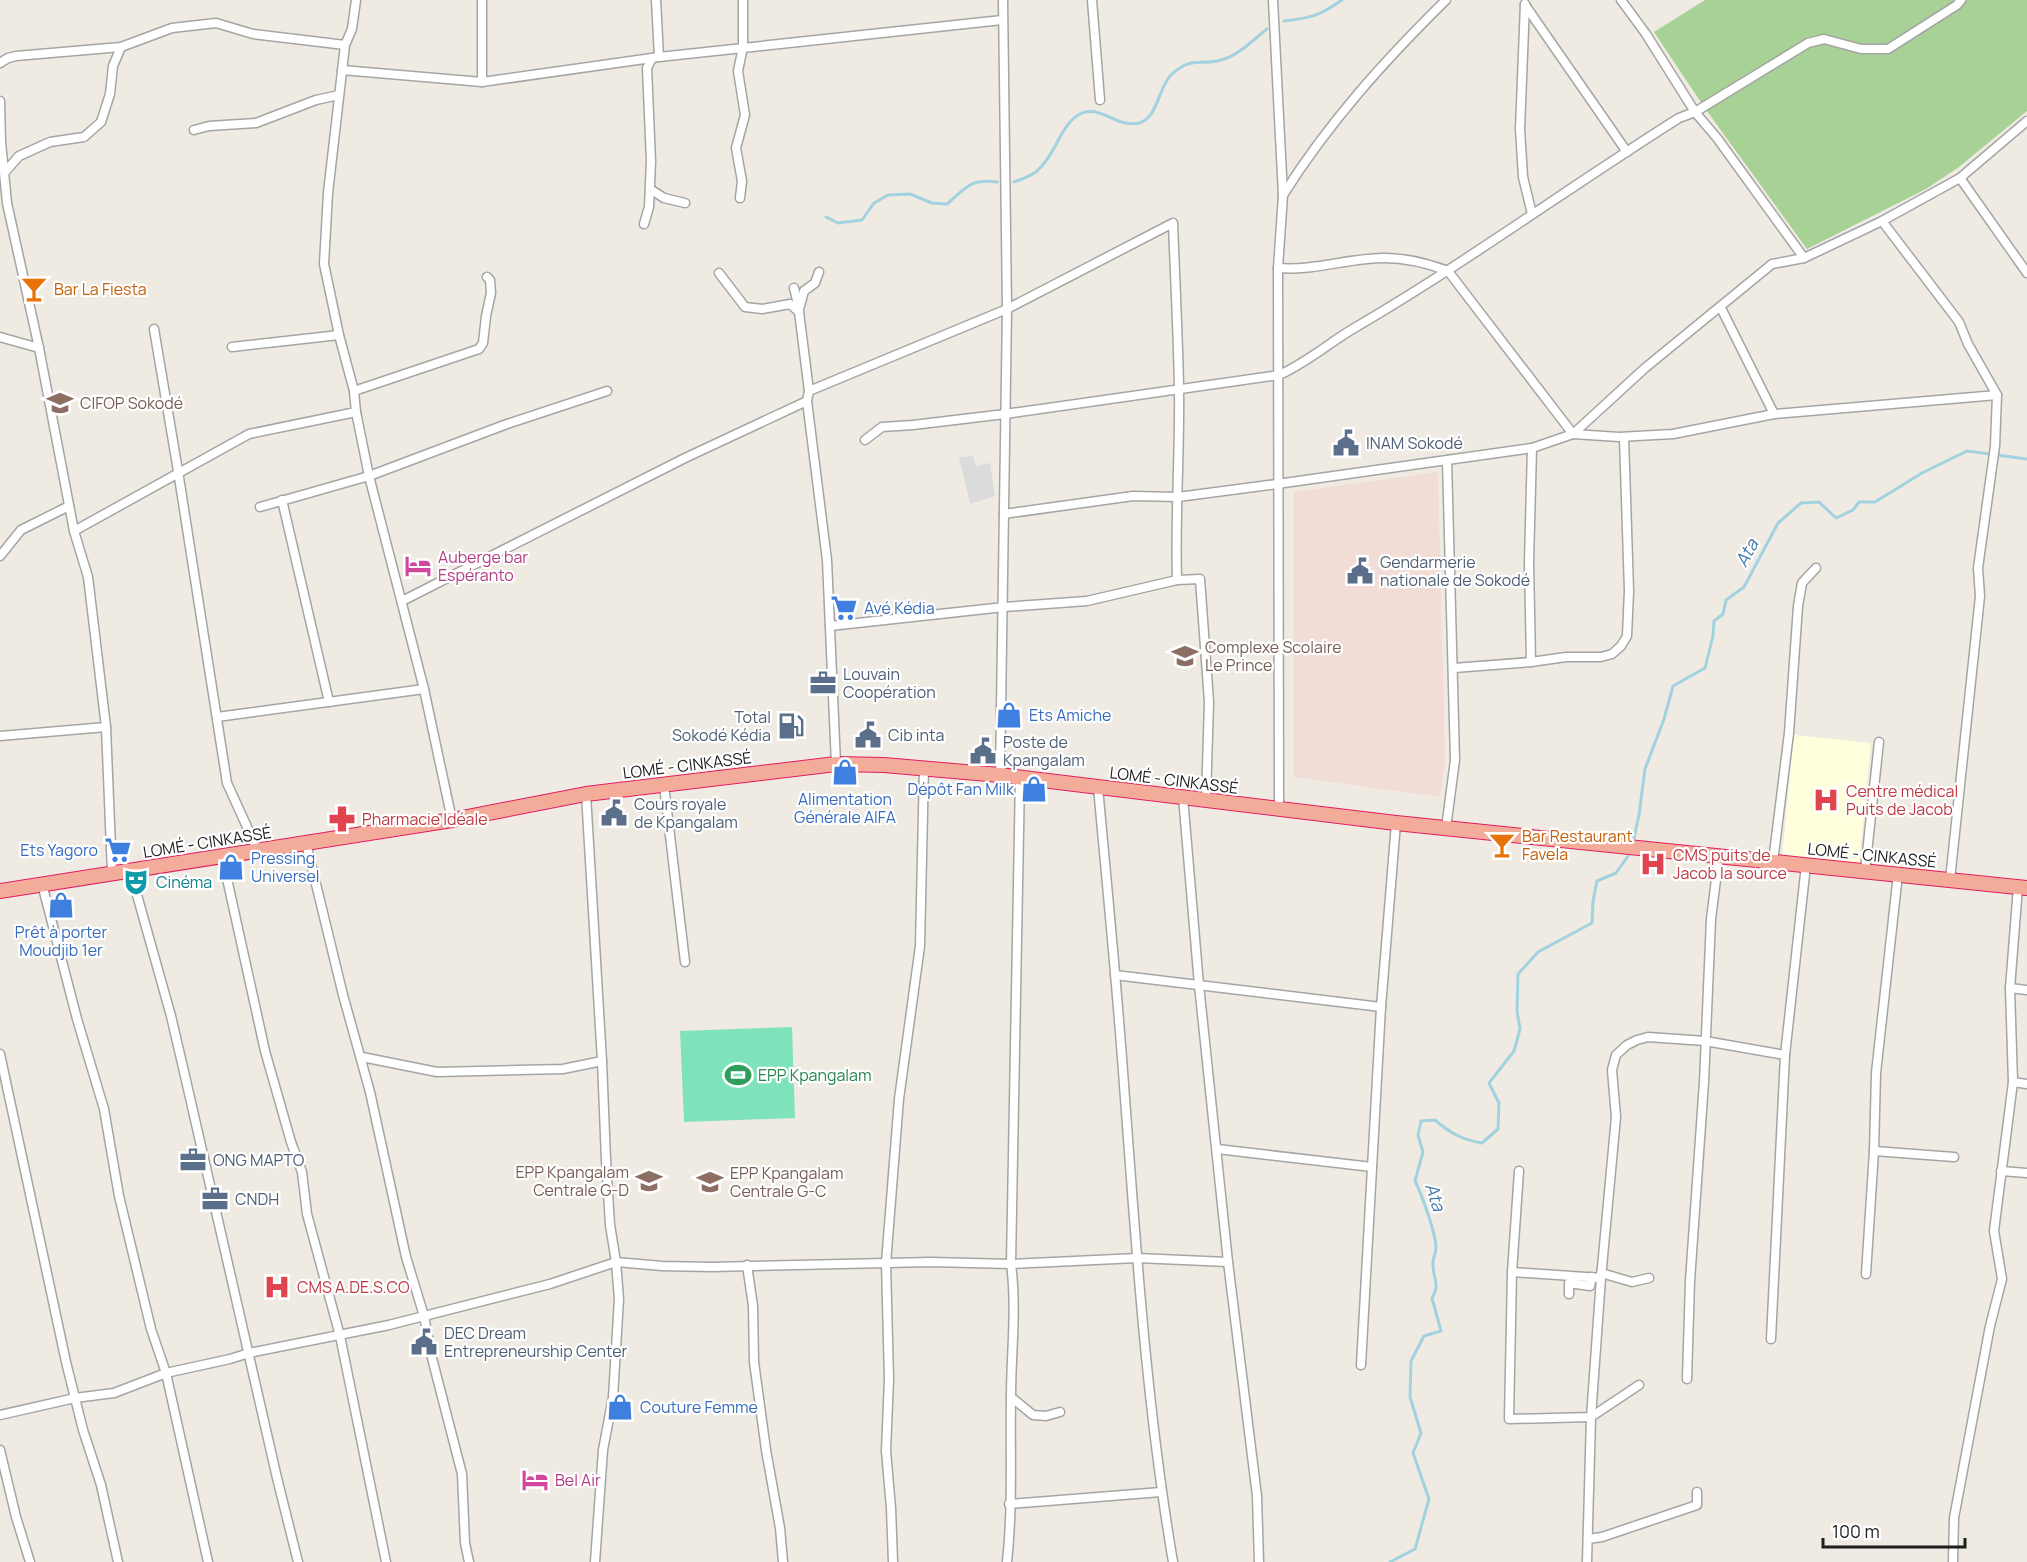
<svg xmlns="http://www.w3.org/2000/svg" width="2027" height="1562" font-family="Manrope,sans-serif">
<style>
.residential{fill:#dcdbdb}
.education{fill:#ffd}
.military{fill:#f2ddd6}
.forest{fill:#a8d196}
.pitch{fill:#7ee2bb}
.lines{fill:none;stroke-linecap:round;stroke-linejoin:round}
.stream{stroke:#a2d2df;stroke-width:3}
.minor-casing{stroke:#a5a5a5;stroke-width:11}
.trunk-casing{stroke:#e11c61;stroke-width:16}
.minor{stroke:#fff;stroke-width:8}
.trunk{stroke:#f4ac9a;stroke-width:14}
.labels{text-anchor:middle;stroke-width:4.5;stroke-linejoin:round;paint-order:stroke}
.food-label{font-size:16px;fill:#c56008;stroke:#fff;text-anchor:start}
.education-label{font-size:16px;fill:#785e54;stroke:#fff;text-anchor:start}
.service-label{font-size:16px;fill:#4e5e75;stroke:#fff;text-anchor:start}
.hotel-label{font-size:16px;fill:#b23c85;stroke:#fff;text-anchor:start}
.shop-label{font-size:16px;fill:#366cbe;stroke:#fff;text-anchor:start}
.street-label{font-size:16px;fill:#1e1e1e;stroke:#fff}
.health-label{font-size:16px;fill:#be3a42;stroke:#fff;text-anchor:start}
.culture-label{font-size:16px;fill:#0d838f;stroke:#fff;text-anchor:start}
.leisure-label{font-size:16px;fill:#27864d;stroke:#fff;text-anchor:start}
.water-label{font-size:18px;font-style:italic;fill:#4378aa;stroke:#fff}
</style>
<rect width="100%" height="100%" fill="#efebe3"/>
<path class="residential" d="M973 456 976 466 990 463 995 496 970 504 959 457Z"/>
<path class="education" d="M1794 735 1871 743 1859 865 1782 857Z"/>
<path class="military" d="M1438 472 1445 761 1440 797 1294 777V492Z"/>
<path class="forest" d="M1705 0H2027V111L1959 167 1926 189 1807 249 1704 107 1654 32Z"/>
<path class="pitch" d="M792 1027 795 1118 684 1122 680 1031Z"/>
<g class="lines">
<g class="stream">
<path d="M1284 21C1311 18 1319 16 1342 0"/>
<path d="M1014 182C1021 179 1033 176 1038 170 1056 154 1059 128 1078 115 1099 102 1117 129 1139 123 1158 118 1158 88 1171 75 1191 56 1199 66 1221 60 1238 56 1253 40 1267 29"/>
<path d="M826 217 838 223 862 220 874 203 888 195 910 194 932 203 947 204C966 188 970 178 997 182"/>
<path d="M1634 838 1639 815 1645 769 1664 719 1673 686 1705 668 1713 636 1714 621 1723 614 1726 600 1744 587 1778 523 1801 503 1819 502 1836 518 1853 510 1859 502H1875L1922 473 1967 451 2027 459"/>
<path d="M1390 1562 1415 1549 1429 1499 1413 1453 1421 1433 1410 1397 1411 1361 1424 1336 1441 1331 1432 1298C1441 1283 1432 1278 1433 1262 1433 1258 1436 1253 1436 1248 1436 1234 1422 1195 1415 1181L1423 1152 1418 1135 1421 1121 1435 1120C1450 1133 1463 1140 1482 1143L1498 1129 1499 1103 1489 1083 1514 1051 1520 1029 1517 1011 1518 974 1538 952 1592 923 1593 901 1597 881 1616 873 1628 856"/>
</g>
<g class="minor-casing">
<g id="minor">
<path d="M356 0 352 29 345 45 328 193 324 264 339 335 354 391 356 412 369 476 424 689 452 820"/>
<path d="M656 0 659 57"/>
<path d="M1092 0 1100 100"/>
<path d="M1273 0 1283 195 1278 268 1279 809"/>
<path d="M1621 0 1646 34 1695 112 1808 43 1824 39 1861 49H1888L1957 5 1961 0"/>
<path d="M1525 4 1520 129 1523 177 1532 214"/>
<path d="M1525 5 1627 152"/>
<path d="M0 63 8 58 16 56 121 47 172 28 216 23 253 34 345 45"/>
<path d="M342 70 482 82 659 57 1002 20"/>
<path d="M482 82V0"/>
<path d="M0 101 1 142 7 203 39 348 74 531 88 577 106 727 112 873"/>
<path d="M194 130 209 126 256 123 316 100 339 95"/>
<path d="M5 172 19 156 50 142 84 137 101 122 110 94 113 66 121 47"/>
<path d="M1960 178 2027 273"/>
<path d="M650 189 664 198 685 203"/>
<path d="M1283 195C1329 122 1385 60 1446 0"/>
<path d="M740 198 742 181 736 148 745 115 738 71 743 47V0"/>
<path d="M1882 221 1959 322 1968 344 1997 395 1995 446 1978 568 1980 596 1950 880"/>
<path d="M644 224 649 207 651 161 647 68 652 58"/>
<path d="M1278 268C1314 271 1349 258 1384 258 1407 258 1427 263 1448 271L1573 434 1619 437 1673 434 1774 414 1997 395"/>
<path d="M719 273 745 307 762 309 790 304 799 312"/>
<path d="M794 288 798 304 809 391 807 401 827 560 836 764"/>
<path d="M800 306 804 291 815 283 819 272"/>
<path d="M1721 308 1774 414"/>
<path d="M154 329 178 471 227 783 258 851"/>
<path d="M0 337 39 348"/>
<path d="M232 347 339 335"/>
<path d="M354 391 479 349 483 343 486 316 491 293 490 280 487 277"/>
<path d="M809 391 1007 309 1173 223C1175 278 1178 333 1179 388 1180 452 1175 516 1177 580"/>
<path d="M865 440 882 427 913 425 1005 414 1279 375C1308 362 1330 342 1356 327 1467 262 1571 186 1679 118L1695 112 1717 138 1804 258"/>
<path d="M282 500 329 702"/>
<path d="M260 507 369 476 507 424 607 391"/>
<path d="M1004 514 1133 496 1178 497 1277 484 1532 448 1573 434 1645 368 1772 264 1804 258 1882 221 1960 178 2027 121"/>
<path d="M74 531 249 434 356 412"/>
<path d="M0 556 21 530 69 506"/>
<path d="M402 601 685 458 807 401"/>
<path d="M830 626 1004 607 1087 601 1177 580 1200 579 1209 702 1206 800"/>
<path d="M1531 662 1529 562 1532 448"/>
<path d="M1454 668 1531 662 1566 657H1601L1612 654 1621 646 1627 636 1629 591 1624 437"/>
<path d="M217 717 424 689"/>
<path d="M0 736 106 727"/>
<path d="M1000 775 1007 309 1003 0"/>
<path d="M664 785 685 962"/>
<path d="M1098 787C1107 886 1117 985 1124 1085 1136 1244 1146 1404 1173 1562"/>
<path d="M586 794 602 1061 606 1160 610 1225 616 1262 619 1299 613 1397 603 1450 595 1562"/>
<path d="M1183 797 1199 985 1228 1262 1257 1496 1259 1562"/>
<path d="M1446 828 1455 760 1447 460"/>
<path d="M306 843 343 995 370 1092 406 1257 424 1316 432 1358 462 1474 465 1543 469 1562"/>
<path d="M222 856 265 1051 291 1142 302 1172 307 1214 340 1336 386 1562"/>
<path d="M1773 862 1789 733 1798 606 1802 583 1816 568"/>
<path d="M130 870 171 1016 185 1076 277 1478 298 1562"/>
<path d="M1865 871 1879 742"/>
<path d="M42 884 77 1019 104 1109 119 1196 151 1329 166 1373 208 1562"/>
<path d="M1115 975 1381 1007"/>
<path d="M2010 988 2027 990"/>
<path d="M0 1054 66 1362 83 1430 101 1485 118 1562"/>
<path d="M362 1057 437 1072 563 1069 602 1061"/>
<path d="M2013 1082 2027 1084"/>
<path d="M1217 1149 1372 1167"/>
<path d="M1874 1151 1954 1157"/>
<path d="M1519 1171 1512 1272 1509 1419 1591 1417 1639 1385"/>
<path d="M2001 1171 2027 1173"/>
<path d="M747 1265 753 1306 754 1362 766 1450 780 1528 783 1562"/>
<path d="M1512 1272 1601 1278"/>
<path d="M1601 1273 1632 1282 1649 1278"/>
<path d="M1866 1274 1874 1151 1876 1073 1898 874"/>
<path d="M1569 1294V1283L1590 1286 1592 1277"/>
<path d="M1771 1339 1785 1055 1806 865"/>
<path d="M1361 1365 1381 1007 1396 823"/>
<path d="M1687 1379 1690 1281 1704 1082 1711 919 1719 856"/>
<path d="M1011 1397 1033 1415 1046 1416 1060 1412"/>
<path d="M0 1415 75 1398 114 1393 166 1373 230 1359 249 1353 389 1325 550 1284 616 1262 662 1266 712 1267 931 1262 1011 1264 1137 1258 1228 1262"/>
<path d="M0 1450 16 1517 30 1562"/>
<path d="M1009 1504 1161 1492"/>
<path d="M1588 1539 1602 1537 1697 1505V1492"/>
<path d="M893 1562 891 1508 886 1451 889 1379 886 1263 899 1099 920 946 924 768"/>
<path d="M1007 1562C1013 1507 1010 1452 1011 1397 1011 1353 1017 1309 1011 1264L1020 777"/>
<path d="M1587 1562 1591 1417 1601 1278 1616 1117 1612 1070 1616 1055 1627 1045 1637 1040 1648 1037 1705 1041 1785 1055"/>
<path d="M1953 1562 1954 1518 1990 1326 2002 1279 1994 1231 2013 1082 2010 988 2018 887"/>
</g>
</g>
<g class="trunk-casing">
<path id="trunk" d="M0 891 452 820 586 794 836 764 884 765 1000 775 1396 823 2027 888"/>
</g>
<use href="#minor" class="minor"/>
<use href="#trunk" class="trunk"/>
</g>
<defs>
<g id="bar-bare" transform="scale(2.07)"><path d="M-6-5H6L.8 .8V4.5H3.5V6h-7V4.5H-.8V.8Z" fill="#e8710a" stroke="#fff" stroke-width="2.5" paint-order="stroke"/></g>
<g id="university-bare" transform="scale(2.07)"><path d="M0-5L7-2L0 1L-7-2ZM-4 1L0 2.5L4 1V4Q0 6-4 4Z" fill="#8d6e63" stroke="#fff" stroke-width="2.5" paint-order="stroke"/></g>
<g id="civic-bare" transform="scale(2.07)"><path d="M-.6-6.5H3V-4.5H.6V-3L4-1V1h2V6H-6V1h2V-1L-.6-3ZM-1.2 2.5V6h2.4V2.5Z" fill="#5c6f8a" stroke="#fff" stroke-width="2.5" paint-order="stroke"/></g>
<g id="hotel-bare" transform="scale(2.07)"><path d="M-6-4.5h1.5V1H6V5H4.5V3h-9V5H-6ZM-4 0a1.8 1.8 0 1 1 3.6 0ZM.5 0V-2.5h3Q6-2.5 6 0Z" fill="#d1479c" stroke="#fff" stroke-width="2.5" paint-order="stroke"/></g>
<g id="supermarket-bare" transform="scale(2.07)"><path d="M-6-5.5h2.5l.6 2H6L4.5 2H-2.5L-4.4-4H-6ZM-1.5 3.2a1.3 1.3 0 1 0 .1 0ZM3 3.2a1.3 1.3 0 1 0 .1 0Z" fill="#3f7fe0" stroke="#fff" stroke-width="2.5" paint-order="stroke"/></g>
<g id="school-bare" transform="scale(2.07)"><path d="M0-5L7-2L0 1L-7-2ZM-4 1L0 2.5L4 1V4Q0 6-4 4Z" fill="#8d6e63" stroke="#fff" stroke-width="2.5" paint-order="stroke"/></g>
<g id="office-bare" transform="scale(2.07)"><path d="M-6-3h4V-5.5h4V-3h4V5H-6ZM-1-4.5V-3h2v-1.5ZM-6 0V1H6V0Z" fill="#5c6f8a" stroke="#fff" stroke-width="2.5" paint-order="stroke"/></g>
<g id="shop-bare" transform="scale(2.07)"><path d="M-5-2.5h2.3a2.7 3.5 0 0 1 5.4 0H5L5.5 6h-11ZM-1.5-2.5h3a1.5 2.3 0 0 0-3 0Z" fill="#3f7fe0" stroke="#fff" stroke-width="2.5" paint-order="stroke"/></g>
<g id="fuel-bare" transform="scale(2.07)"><path d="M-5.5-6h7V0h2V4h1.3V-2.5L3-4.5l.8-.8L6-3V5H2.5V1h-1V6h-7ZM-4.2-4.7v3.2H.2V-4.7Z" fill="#5c6f8a" stroke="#fff" stroke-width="2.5" paint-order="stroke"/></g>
<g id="hospital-bare" transform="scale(2.07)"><path d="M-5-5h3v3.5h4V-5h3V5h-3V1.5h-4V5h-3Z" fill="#e0444e" stroke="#fff" stroke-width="2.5" paint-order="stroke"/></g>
<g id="pharmacy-bare" transform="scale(2.07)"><path d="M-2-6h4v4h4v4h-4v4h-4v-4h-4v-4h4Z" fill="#e0444e" stroke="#fff" stroke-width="2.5" paint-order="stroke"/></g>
<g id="theatre-bare" transform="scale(2.07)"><path d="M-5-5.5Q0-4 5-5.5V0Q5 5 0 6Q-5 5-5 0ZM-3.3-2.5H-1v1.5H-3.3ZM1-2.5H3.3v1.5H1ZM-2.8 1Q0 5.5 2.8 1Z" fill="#0f9aa8" stroke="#fff" stroke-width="2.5" paint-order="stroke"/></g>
<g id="stadium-bare" transform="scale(2.07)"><path d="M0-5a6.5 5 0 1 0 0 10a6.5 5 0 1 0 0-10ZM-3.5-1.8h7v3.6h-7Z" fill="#2e9e5b" stroke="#fff" stroke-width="2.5" paint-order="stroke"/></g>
</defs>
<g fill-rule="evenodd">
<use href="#bar-bare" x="34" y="289"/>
<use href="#university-bare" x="60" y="403"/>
<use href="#civic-bare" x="1346" y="443"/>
<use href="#hotel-bare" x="418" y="566"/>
<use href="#civic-bare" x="1360" y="571"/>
<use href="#supermarket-bare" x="844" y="608"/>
<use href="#school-bare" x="1185" y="656"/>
<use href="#office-bare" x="823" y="683"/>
<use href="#shop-bare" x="1009" y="715"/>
<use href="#fuel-bare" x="791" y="726"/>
<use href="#civic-bare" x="868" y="735"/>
<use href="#civic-bare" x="983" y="751"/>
<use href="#shop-bare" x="845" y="772"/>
<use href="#shop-bare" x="1034" y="789"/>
<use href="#hospital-bare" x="1826" y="800"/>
<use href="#civic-bare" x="614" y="813"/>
<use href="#pharmacy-bare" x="342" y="819"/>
<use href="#bar-bare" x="1502" y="845"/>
<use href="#supermarket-bare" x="118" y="850"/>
<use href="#hospital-bare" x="1653" y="864"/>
<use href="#shop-bare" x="231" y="867"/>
<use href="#theatre-bare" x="136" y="882"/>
<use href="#shop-bare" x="61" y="905"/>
<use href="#stadium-bare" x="738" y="1075"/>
<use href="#office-bare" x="193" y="1160"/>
<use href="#school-bare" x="649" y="1181"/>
<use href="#school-bare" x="710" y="1182"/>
<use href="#office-bare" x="215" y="1199"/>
<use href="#hospital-bare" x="277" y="1287"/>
<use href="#civic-bare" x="424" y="1342"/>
<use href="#shop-bare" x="620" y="1407"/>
<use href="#hotel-bare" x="535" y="1480"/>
</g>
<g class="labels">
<g class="food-label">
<text x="54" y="295">Bar La Fiesta</text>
<text x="1522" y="842">Bar Restaurant<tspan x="1522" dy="18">Favela</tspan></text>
</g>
<g class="education-label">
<text x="80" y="409">CIFOP Sokodé</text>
<text x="1205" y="653">Complexe Scolaire<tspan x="1205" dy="18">Le Prince</tspan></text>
<text x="629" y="1178" text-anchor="end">EPP Kpangalam<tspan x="629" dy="18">Centrale G-D</tspan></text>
<text x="730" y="1179">EPP Kpangalam<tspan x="730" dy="18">Centrale G-C</tspan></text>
</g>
<g class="service-label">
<text x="1366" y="449">INAM Sokodé</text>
<text x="1380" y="568">Gendarmerie<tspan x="1380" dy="18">nationale de Sokodé</tspan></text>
<text x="843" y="680">Louvain<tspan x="843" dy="18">Coopération</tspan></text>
<text x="771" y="723" text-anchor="end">Total<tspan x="771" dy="18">Sokodé Kédia</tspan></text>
<text x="888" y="741">Cib inta</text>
<text x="1003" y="748">Poste de<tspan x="1003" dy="18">Kpangalam</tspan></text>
<text x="634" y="810">Cours royale<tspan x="634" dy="18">de Kpangalam</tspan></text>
<text x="213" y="1166">ONG MAPTO</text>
<text x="235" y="1205">CNDH</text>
<text x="444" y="1339">DEC Dream<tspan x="444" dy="18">Entrepreneurship Center</tspan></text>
</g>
<g class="hotel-label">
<text x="438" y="563">Auberge bar<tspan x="438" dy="18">Espéranto</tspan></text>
<text x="555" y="1486">Bel Air</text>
</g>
<g class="shop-label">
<text x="864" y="614">Avé Kédia</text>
<text x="1029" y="721">Ets Amiche</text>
<text x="1014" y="795" text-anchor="end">Dépôt Fan Milk</text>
<text x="845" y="805" text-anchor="middle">Alimentation<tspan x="845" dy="18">Générale AIFA</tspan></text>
<text x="98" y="856" text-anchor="end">Ets Yagoro</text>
<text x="251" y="864">Pressing<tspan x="251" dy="18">Universel</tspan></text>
<text x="61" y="938" text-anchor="middle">Prêt à porter<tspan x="61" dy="18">Moudjib 1er</tspan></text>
<text x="640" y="1413">Couture Femme</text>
</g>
<g class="street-label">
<text transform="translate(687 765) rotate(-7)" y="6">LOMÉ - CINKASSÉ</text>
<text transform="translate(1174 780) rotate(7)" y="6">LOMÉ - CINKASSÉ</text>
<text transform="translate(207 842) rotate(-9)" y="6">LOMÉ - CINKASSÉ</text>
<text transform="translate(1872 855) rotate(6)" y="6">LOMÉ - CINKASSÉ</text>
</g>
<g class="health-label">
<text x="1846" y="797">Centre médical<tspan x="1846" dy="18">Puits de Jacob</tspan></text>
<text x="362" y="825">Pharmacie Idéale</text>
<text x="1673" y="861">CMS puits de<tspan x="1673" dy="18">Jacob la source</tspan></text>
<text x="297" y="1293">CMS A.DE.S.CO</text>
</g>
<g class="culture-label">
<text x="156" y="888">Cinéma</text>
</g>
<g class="leisure-label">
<text x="758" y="1081">EPP Kpangalam</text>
</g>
<g class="water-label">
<text transform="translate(1747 553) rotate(-62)" y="6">Ata</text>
<text transform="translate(1435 1197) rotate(72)" y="6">Ata</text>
</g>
</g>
<path d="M1823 1538v9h142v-9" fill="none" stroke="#1e1e1e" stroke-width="3"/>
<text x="1832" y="1538" font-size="18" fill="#1e1e1e" stroke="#ffffff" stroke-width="4.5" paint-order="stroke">100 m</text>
</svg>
